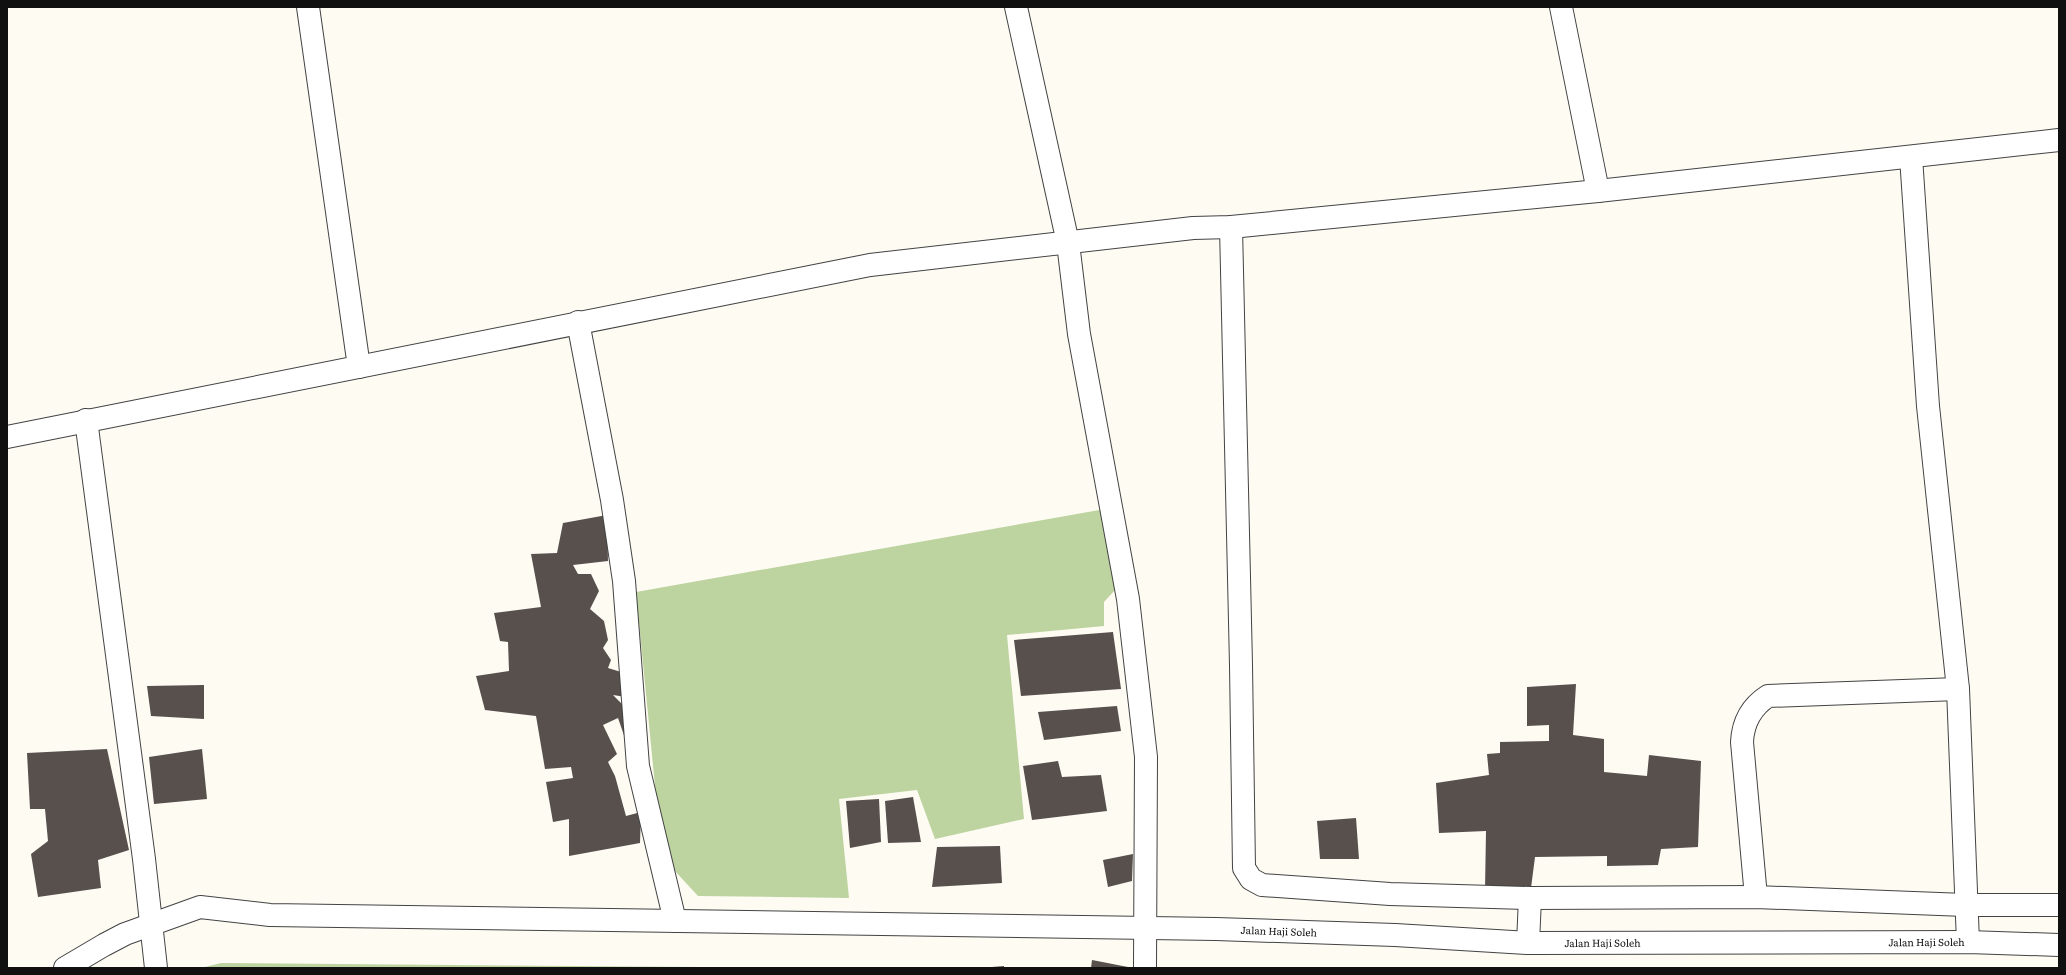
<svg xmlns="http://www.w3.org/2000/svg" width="2066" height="975" font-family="Literata,serif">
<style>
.forest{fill:#bdd4a1}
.building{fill:#57504d}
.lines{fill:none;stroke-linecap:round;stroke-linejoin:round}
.minor-casing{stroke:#434343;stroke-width:24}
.minor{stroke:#fff;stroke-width:22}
.labels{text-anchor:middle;stroke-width:4;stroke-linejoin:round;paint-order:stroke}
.street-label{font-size:10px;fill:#101010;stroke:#fff}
</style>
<rect width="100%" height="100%" fill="#fefbf3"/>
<g class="forest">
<path d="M1105 509 1115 590 1104 602V626L1007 635 1024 819 935 839 917 790 839 799 849 898 698 896 662 857 636 592Z"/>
<path d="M221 963 818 968H201Z"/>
</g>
<g class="building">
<path d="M607 515 608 561 573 565 578 574H591L599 591 590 609 604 621 608 640 603 648 611 660 608 668 621 672 626 697 613 695 628 710 627 744 618 718 603 725 617 754 608 762 615 776 626 816 641 812 640 843 569 856V819L553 822 546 782 573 778 571 767 545 769 536 716 485 710 476 676 509 671 508 642 500 641 494 613 541 607 531 554 557 553 563 523Z"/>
<path d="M1113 632 1121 689 1021 696 1014 640Z"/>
<path d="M1576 684 1573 735 1604 739V772L1647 776 1649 755 1701 761 1698 847 1661 849 1658 865 1607 866V856L1535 857 1531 888 1485 890 1486 831 1439 833 1436 783 1489 775 1487 754 1500 753V742L1549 741V725L1527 726V687Z"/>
<path d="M204 685V719L151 716 147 686Z"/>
<path d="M1117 706 1121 731 1044 740 1038 712Z"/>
<path d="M107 749 129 850 98 860 101 888 38 897 31 854 48 841 45 809H30L27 753Z"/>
<path d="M202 749 207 799 154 804 149 757Z"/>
<path d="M1058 761 1062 777 1101 775 1107 811 1032 820 1023 766Z"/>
<path d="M913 797 921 842 888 843 885 801Z"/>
<path d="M879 799 881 842 850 848 846 801Z"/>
<path d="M1356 818 1359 859H1320L1317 821Z"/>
<path d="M1000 846 1002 883 932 887 937 847Z"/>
<path d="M1133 854 1132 881 1108 887 1103 860Z"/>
<path d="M1092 960 1128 967V968H1091Z"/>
<path d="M1004 966V968H992V967Z"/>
</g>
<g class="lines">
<g class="minor-casing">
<g id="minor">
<path d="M308 7 359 367"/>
<path d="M1016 7 1068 243 1079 334 1128 599 1146 757 1145 968"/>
<path d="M1561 7 1598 191"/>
<path d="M1911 157 1928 406 1958 689 1968 942"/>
<path d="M1231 227 1241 665 1244 868 1251 879 1262 885 1390 894 1530 898 1756 897 1965 905H2059"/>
<path d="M578 322 612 500 624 581 638 766 675 921"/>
<path d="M86 420 144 859 156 968"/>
<path d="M7 437 870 265 1193 228 1231 227 1598 191 2059 140"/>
<path d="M1756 897 1742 742C1743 722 1751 707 1768 696L1958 689"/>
<path d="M1528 943 1530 898"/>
<path id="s1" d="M65 968 104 945 125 934 200 907 270 915 1216 929 1395 935 1528 943 1968 942 2059 945"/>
</g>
</g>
<use href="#minor" class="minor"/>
</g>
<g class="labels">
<g class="street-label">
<text dy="4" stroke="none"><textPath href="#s1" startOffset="1228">Jalan Haji Soleh</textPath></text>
<text dy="4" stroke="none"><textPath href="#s1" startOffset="1876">Jalan Haji Soleh</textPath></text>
<text dy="4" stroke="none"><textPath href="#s1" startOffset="1552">Jalan Haji Soleh</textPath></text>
</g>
</g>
<rect width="2066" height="975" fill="none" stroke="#101010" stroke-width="16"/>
</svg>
